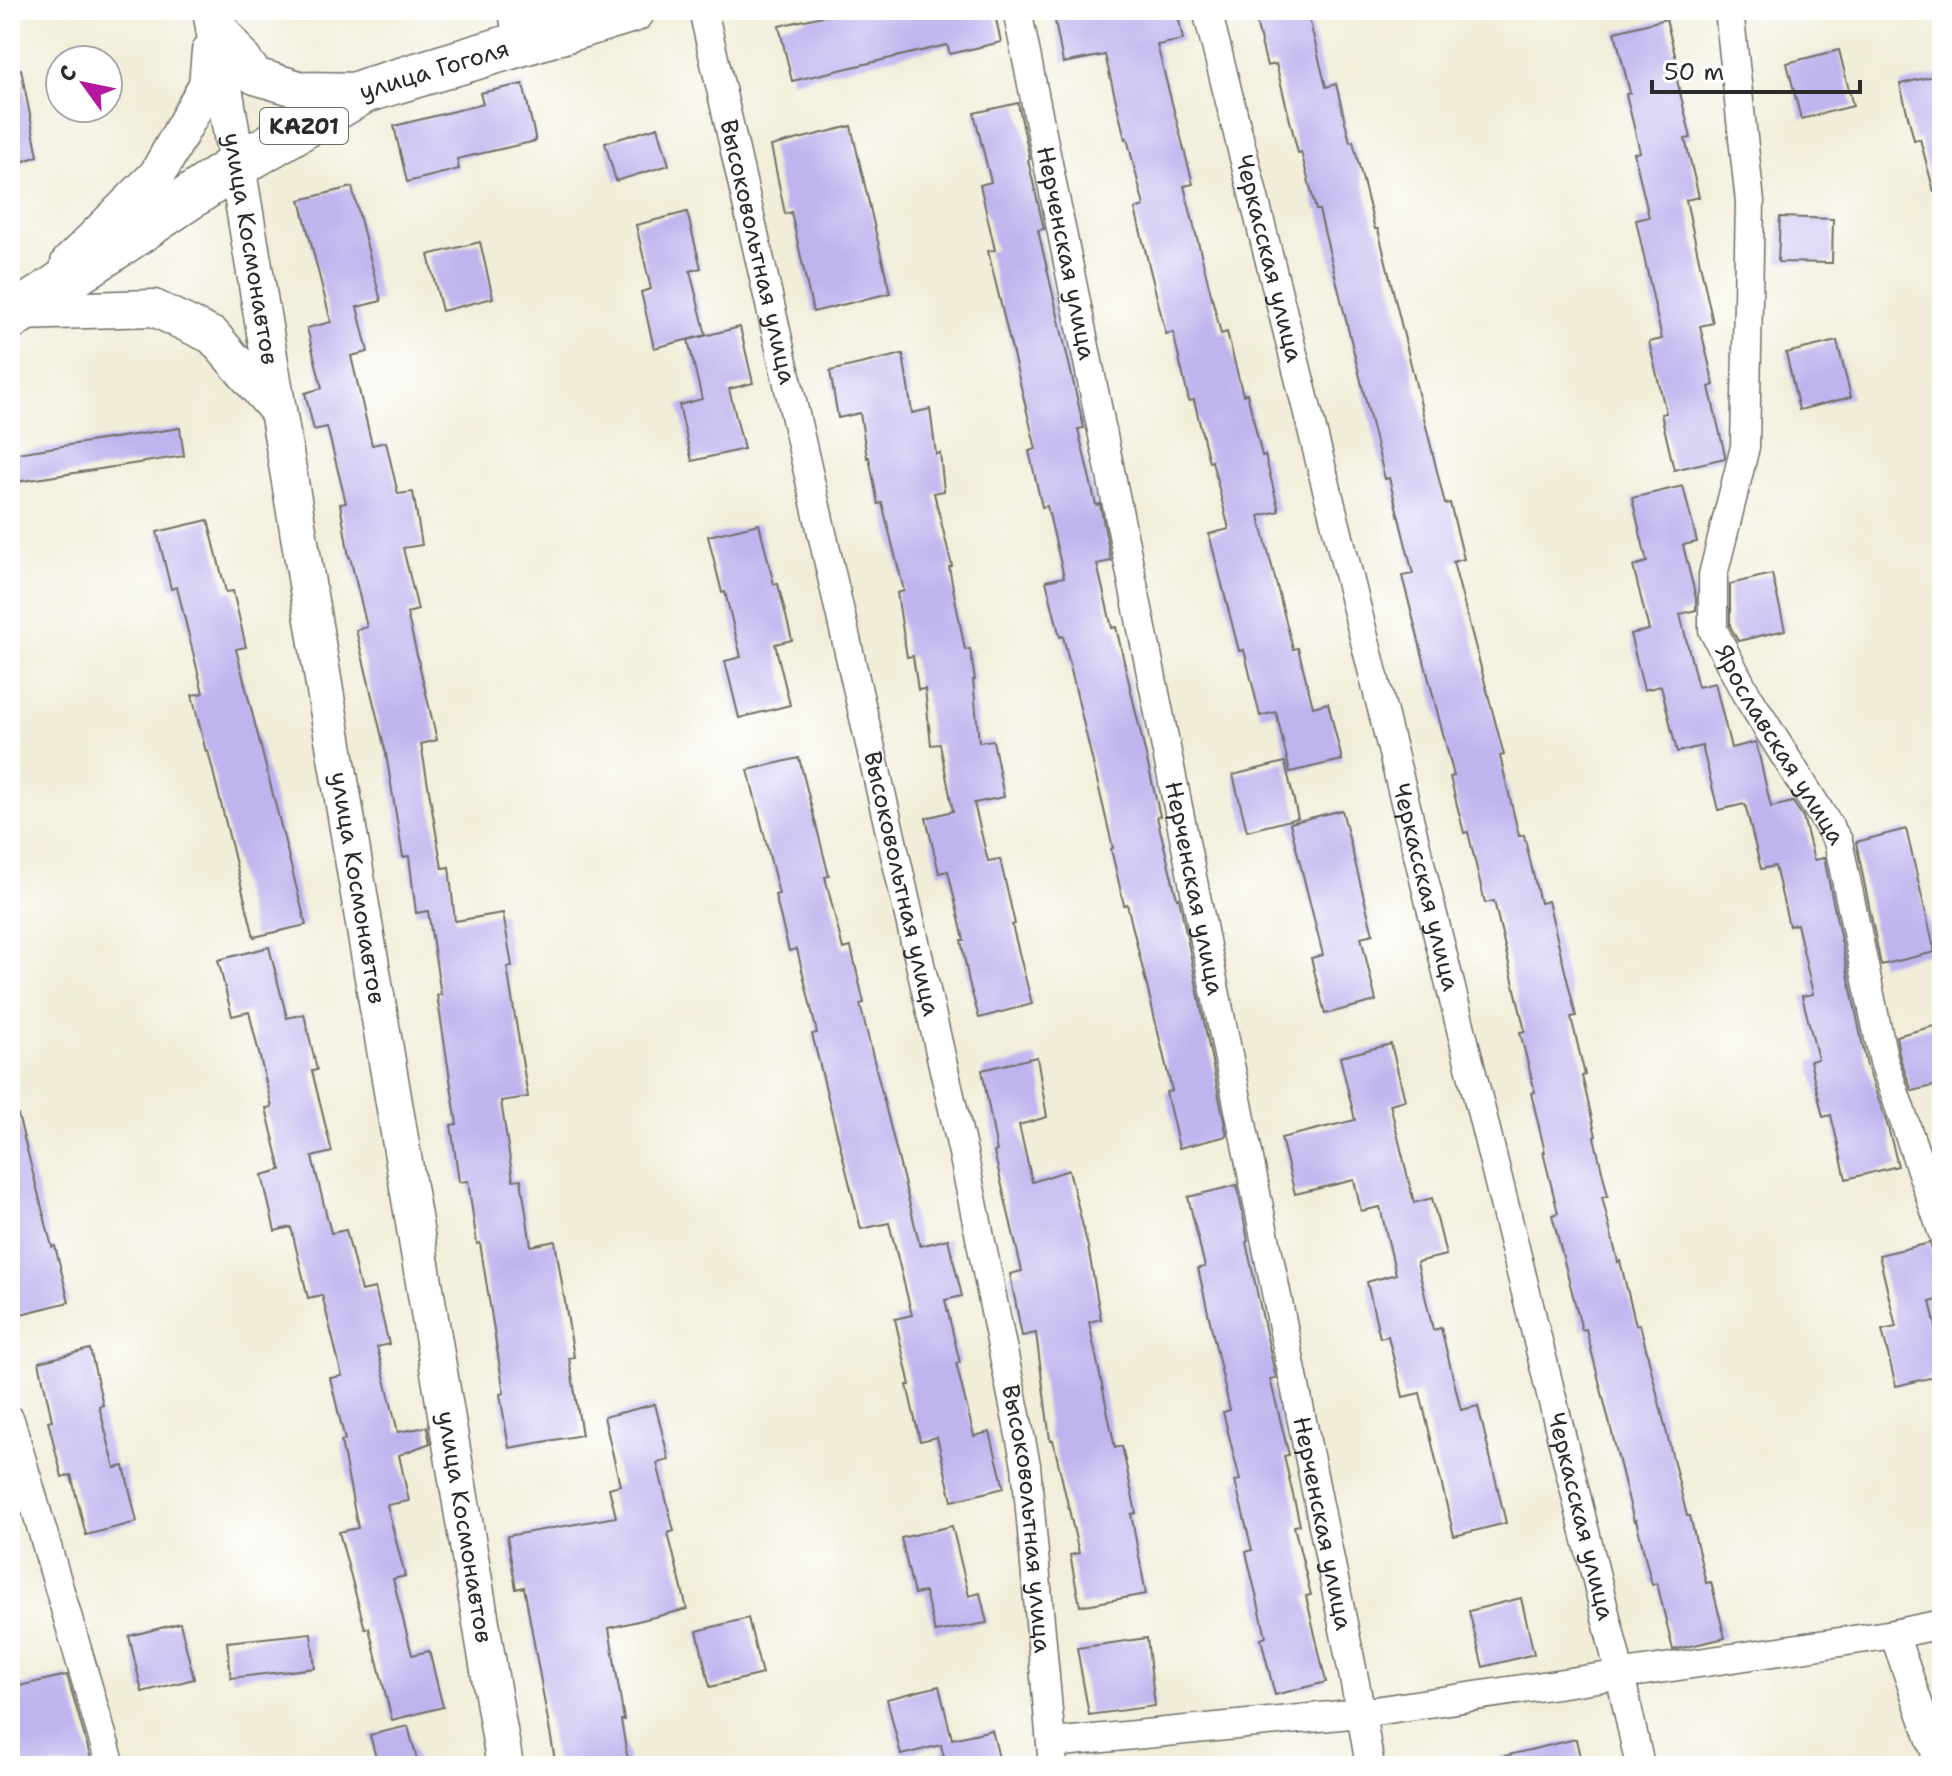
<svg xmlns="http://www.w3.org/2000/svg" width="1952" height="1776" font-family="'Shantell Sans',sans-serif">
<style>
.building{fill:#bfb4ee}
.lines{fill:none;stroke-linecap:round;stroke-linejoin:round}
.minor-casing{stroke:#706f68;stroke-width:31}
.tertiary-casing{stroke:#706f68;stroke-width:39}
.trunk-casing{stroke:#706f68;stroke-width:47}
.minor{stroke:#fff;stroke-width:28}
.tertiary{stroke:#fff;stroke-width:36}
.trunk{stroke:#fff;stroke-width:44}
.labels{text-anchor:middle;stroke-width:6;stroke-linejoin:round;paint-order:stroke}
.shield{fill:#fff;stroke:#6b6b6b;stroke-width:2}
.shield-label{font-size:22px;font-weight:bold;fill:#2b2b2b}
.street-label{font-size:24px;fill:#2b2b2b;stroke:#fff}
</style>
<rect width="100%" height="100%" fill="#fff"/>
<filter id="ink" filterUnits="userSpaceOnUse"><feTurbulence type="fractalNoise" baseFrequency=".0125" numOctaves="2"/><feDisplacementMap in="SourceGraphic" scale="16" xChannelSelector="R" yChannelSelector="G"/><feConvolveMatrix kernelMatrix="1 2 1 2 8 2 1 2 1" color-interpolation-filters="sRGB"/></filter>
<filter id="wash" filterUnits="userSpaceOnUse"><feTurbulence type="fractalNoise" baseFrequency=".006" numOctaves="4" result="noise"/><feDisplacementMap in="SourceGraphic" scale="32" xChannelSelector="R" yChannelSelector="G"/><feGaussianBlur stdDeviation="1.8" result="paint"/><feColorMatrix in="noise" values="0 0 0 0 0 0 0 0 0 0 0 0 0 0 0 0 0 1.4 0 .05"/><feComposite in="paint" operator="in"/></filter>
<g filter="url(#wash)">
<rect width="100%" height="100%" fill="#f1edd8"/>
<g id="blocks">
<g class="building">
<path d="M848 10H994L1001 42 950 54 947 45 792 81 779 26Z"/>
<path d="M1053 10H1177L1183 40 1157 45 1193 184 1184 186 1221 334 1227 332 1243 395 1247 393 1262 456 1265 455 1279 511 1259 516 1293 649 1298 648 1313 707 1328 703 1342 760 1290 772 1276 712 1260 716 1244 650 1239 651 1209 534 1229 529 1212 461 1209 462 1194 400 1189 401 1173 332 1166 334 1135 209 1144 206 1127 138 1125 139 1105 55 1063 63Z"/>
<path d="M1253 10H1307L1326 87 1336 84 1350 142 1353 141 1375 229H1378L1445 504 1450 503 1464 559 1453 562 1504 755 1500 756 1519 836 1524 835 1540 903 1548 901 1576 1016 1571 1017 1585 1075 1582 1076 1596 1136 1594 1137 1608 1196 1602 1197 1618 1262 1620 1261 1636 1325 1640 1324 1687 1516H1690L1706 1583 1711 1582 1725 1638 1673 1650 1657 1583 1652 1585 1636 1520 1634 1521 1586 1329 1582 1330 1552 1215 1558 1213 1543 1152H1545L1531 1093 1535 1092 1520 1032 1525 1031 1494 901 1485 903 1468 832 1464 833 1450 777 1454 776 1402 576 1413 574 1389 478 1385 479 1319 210H1316L1301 152 1298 153 1276 64 1267 66Z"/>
<path d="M1666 19 1680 75 1676 76 1691 138 1685 139 1699 197 1686 200 1713 323 1700 326 1714 385 1709 387 1725 455V458L1674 470 1661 414 1666 413 1649 342 1662 339 1636 220 1649 217 1634 153 1640 152 1626 94 1630 93 1615 32Z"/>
<path d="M1839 50 1853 106 1801 119 1787 63Z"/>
<path d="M21 69 38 156 10 166V70Z"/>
<path d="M1942 74V191L1934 192 1920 139 1914 140 1900 84Z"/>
<path d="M523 84 536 141 457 159 459 169 407 182 394 126 483 104 480 93Z"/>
<path d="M1018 103 1030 159 1028 160 1044 229 1038 230 1084 428 1078 429 1096 505 1100 504 1111 561 1097 564 1112 628 1116 627 1160 816 1157 817 1177 899 1179 898 1227 1136 1179 1148 1166 1092 1172 1091 1152 1007 1127 904 1124 905 1111 849 1113 848 1063 636 1060 637 1046 581 1064 577 1047 506 1042 507 1029 451 1036 449 988 251 995 250 980 185 991 182 974 113Z"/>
<path d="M851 126 890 293 813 312 791 212 785 214 771 146Z"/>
<path d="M658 127 669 165 616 181 605 143Z"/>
<path d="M352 187 381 301 357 307 368 352 351 356 372 445 386 442 398 494 413 492 422 545 403 548 418 610 407 613 437 740 421 744 442 868 449 867 455 921 503 913 512 966 507 967 528 1097 501 1101 513 1180 521 1179 531 1246 555 1241 574 1357 569 1358 582 1435 509 1448 500 1394 504 1393 480 1243 477 1244 468 1181 459 1182 451 1125 457 1124 437 995H441L428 911 416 913 409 856 403 857 386 754 356 630 367 627 350 557H349L340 504 346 503 327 427 314 430 305 393 322 388 307 328 331 322 300 200Z"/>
<path d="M687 212 701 268 690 271 706 335 654 348 641 292 651 289 636 225Z"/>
<path d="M1780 217 1833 219 1832 263 1778 262Z"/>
<path d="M480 242 493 298 442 311 428 255Z"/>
<path d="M740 327 753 383 729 389 744 449 692 461 679 405 702 399 688 340Z"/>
<path d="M1837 341 1851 397 1799 410 1786 353Z"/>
<path d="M903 354 912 413 930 409 936 454 940 453 944 491 934 493 952 566 949 567 965 650 970 649 975 680H973L979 742 993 740 1004 797 974 803 988 861 1000 859 1015 924 1012 925 1032 1004 979 1018 969 982 961 940H964L948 871 939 873 926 818 953 811 940 744 931 745 925 689 918 690 913 656 907 657 897 593 904 591 882 503 878 504 869 457 867 458 860 413 838 418 830 371Z"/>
<path d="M180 428 184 456 10 483V454Z"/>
<path d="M1683 486 1697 542 1683 545 1696 598V610L1680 614 1698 687 1715 683 1731 748 1756 742 1771 807 1793 802 1803 817 1814 860 1824 858 1867 1066 1888 1127 1898 1166 1846 1179 1831 1115 1823 1117 1810 1061 1818 1059 1802 996 1813 994 1797 924 1789 926 1775 866 1761 869 1745 804 1718 810 1702 746 1677 752 1661 686 1644 690 1630 634 1649 630 1633 566 1647 562 1632 498Z"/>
<path d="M208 520 226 592 233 591 246 647 236 649 306 925 254 937 208 751 206 752 192 695 203 693 177 587 171 589 157 532Z"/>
<path d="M759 524 774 584H778L792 640 775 644 790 705 739 718 725 661 741 657 725 592 722 593 708 536Z"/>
<path d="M1772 574 1785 630 1738 641 1730 626V584Z"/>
<path d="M799 758 829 876 825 877 843 949 851 947 864 1003 860 1004 920 1246 948 1239 962 1296 945 1300 960 1363H956L974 1436 990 1432 1004 1488 952 1501 937 1437 920 1441 907 1385H910L895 1319 912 1315 889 1223 861 1229 812 1034 817 1033 797 949 789 951 775 895 779 894 748 770Z"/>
<path d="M1285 762 1298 818 1247 831 1233 775Z"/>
<path d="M1342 810 1373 934 1361 937 1376 1001 1325 1014 1311 958 1323 955 1290 823Z"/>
<path d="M1906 829 1935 952 1881 965 1856 842Z"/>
<path d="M269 947 287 1018 304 1014 317 1070 312 1071 332 1152 312 1157 331 1233 346 1230 361 1291 375 1288 389 1344 377 1347 398 1432 427 1427 430 1443 399 1455 409 1501 387 1505 405 1576 393 1579 412 1655 429 1651 443 1707 392 1720 369 1628 365 1629 339 1532 358 1528 341 1441 345 1440 330 1378 342 1376 322 1295 308 1298 291 1227 275 1231 262 1175 281 1170 266 1108 272 1107 249 1012 232 1016 218 960Z"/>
<path d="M1942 1024V1084L1912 1091 1900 1058 1896 1036Z"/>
<path d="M1391 1044 1405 1100 1390 1104 1414 1203 1432 1198 1446 1255 1417 1262 1433 1330 1441 1328 1461 1410 1478 1406 1506 1523 1454 1536 1420 1393 1403 1397 1388 1336 1380 1338 1367 1282 1396 1274 1380 1207 1361 1211 1354 1180 1295 1194 1281 1138 1355 1120 1340 1057Z"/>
<path d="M1037 1057 1047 1117 1019 1125 1032 1182 1069 1170 1088 1247 1101 1319 1089 1322 1115 1448 1122 1446 1136 1513 1131 1514 1146 1594 1080 1606 1070 1555 1079 1553 1053 1440H1050L1036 1333 1022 1336 1010 1274 1022 1271 994 1152 997 1151 982 1070Z"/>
<path d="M18 1115 52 1247 55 1246 69 1302 17 1315 10 1284V1116Z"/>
<path d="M1237 1185 1248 1241 1246 1242 1276 1378 1270 1379 1289 1455 1284 1456 1300 1525 1294 1526 1311 1595 1306 1596 1326 1682 1275 1695 1261 1639 1266 1637 1246 1552 1252 1550 1235 1481 1240 1480 1223 1412 1230 1410 1198 1268 1205 1267 1188 1197Z"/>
<path d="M1930 1243 1942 1290V1299L1930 1302 1942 1350V1375L1896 1386 1882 1330 1896 1327 1879 1255Z"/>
<path d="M90 1349 103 1405 99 1406 115 1468 124 1466 137 1522 86 1535 71 1475 62 1477 48 1421 52 1420 39 1362Z"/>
<path d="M655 1404 669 1460 657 1463 674 1531 668 1533 687 1609 609 1628 624 1720H621L629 1766H556L524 1587 516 1589 507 1536 616 1517 609 1488 620 1485 604 1417Z"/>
<path d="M952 1526 969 1596 980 1593 987 1623 935 1632 925 1592 914 1594 901 1538Z"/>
<path d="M1521 1598 1534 1654 1483 1667 1469 1611Z"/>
<path d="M748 1618 762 1674 710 1687 697 1631Z"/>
<path d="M180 1623 194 1679 142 1692 129 1636Z"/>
<path d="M311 1633 315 1668 231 1678 227 1642Z"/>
<path d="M1147 1638 1155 1706 1089 1715 1077 1648Z"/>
<path d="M67 1675 93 1766H10V1688Z"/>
<path d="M939 1686 952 1739 992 1730 1001 1766H946L941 1745 901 1755 887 1699Z"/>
<path d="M408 1726 417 1760 394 1766H378L370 1735Z"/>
<path d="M1576 1739 1582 1766H1501L1500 1757Z"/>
</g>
</g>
</g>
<g filter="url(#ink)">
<use href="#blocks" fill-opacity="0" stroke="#706f68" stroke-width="2"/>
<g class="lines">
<g class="minor-casing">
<g id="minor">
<path d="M513 10 518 44"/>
<path id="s1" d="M703 10 963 1153 1026 1465 1053 1766"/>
<path id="s2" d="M1017 10 1361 1713 1370 1766"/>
<path id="s3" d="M1207 10 1389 737 1620 1674 1640 1766"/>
<path id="s4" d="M1729 10 1750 202 1745 447 1713 575V630L1745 692 1838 841 1884 1062 1942 1231"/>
<path d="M10 1420 111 1766"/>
<path d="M1894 1634 1940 1766"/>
<path d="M1052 1743 1361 1713 1894 1634 1942 1624"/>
</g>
</g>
<g class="tertiary-casing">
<g id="tertiary">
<path id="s5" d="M211 10 505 1766"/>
<path d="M215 22 255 76 302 90 364 91"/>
<path d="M69 263 157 175 207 85 210 51"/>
<path d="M20 312 154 308 213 336 277 410"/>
</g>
</g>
<g class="trunk-casing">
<g id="trunk">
<path id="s6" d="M10 318 236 166 364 91 633 10"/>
</g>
</g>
<use href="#minor" class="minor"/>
<use href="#tertiary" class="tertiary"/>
<use href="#trunk" class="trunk"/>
</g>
</g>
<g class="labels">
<rect class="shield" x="260" y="108" width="88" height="36" rx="6"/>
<g class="shield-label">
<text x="304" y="134">KАZ01</text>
</g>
<g class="street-label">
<text dy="8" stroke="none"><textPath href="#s6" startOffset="494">улица Гоголя</textPath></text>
<text dy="8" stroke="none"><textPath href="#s5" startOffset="242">улица Космонавтов</textPath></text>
<text dy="8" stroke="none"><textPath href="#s1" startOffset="248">Высоковольтная улица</textPath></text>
<text dy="8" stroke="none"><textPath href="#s2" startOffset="248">Нерченская улица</textPath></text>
<text dy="8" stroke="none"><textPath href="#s3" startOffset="256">Черкасская улица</textPath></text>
<text dy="8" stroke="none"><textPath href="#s4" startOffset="758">Ярославская улица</textPath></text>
<text dy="8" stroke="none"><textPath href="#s1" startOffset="896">Высоковольтная улица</textPath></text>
<text dy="8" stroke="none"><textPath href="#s3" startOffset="904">Черкасская улица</textPath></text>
<text dy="8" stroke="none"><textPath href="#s5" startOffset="890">улица Космонавтов</textPath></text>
<text dy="8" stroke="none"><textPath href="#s2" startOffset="896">Нерченская улица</textPath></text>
<text dy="8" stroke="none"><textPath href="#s3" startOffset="1552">Черкасская улица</textPath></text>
<text dy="8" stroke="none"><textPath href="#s1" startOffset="1544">Высоковольтная улица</textPath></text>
<text dy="8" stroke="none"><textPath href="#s2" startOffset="1544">Нерченская улица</textPath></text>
<text dy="8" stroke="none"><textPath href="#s5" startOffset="1538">улица Космонавтов</textPath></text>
</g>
</g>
<rect width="1952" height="1776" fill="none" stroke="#fff" stroke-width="40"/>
<g transform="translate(84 84) rotate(303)"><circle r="38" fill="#ffffff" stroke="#aaaaaa" stroke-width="2"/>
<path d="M0-6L14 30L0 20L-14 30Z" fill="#b5179e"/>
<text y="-12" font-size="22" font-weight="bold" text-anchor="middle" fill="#2b2b2b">С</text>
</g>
<path d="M1652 80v12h208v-12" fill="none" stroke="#2b2b2b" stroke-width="4"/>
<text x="1664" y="80" font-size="24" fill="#2b2b2b" stroke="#ffffff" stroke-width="6" paint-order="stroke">50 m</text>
</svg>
